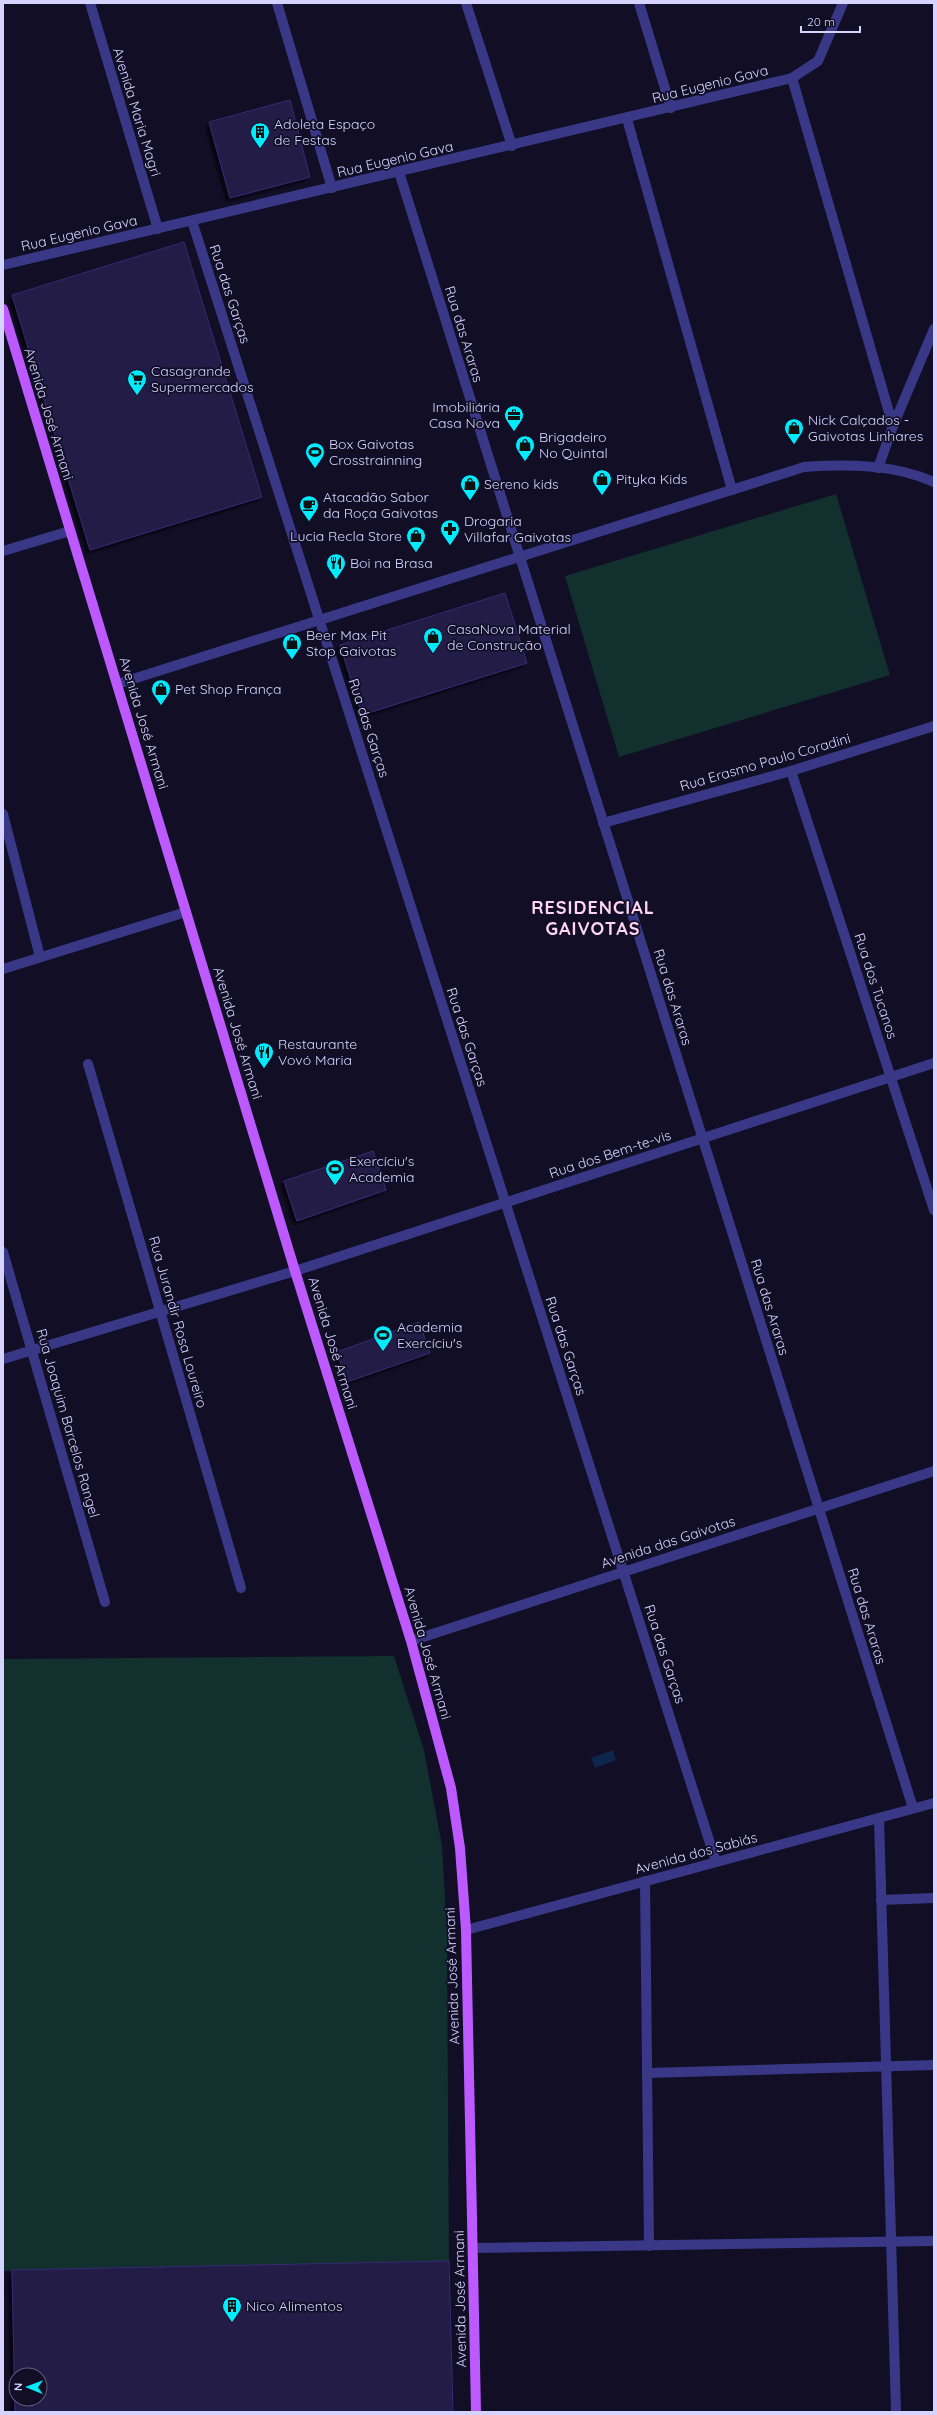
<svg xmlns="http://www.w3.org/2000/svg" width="937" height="2415" font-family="Quicksand,sans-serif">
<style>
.green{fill:#11302e}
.water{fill:#0d264b}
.building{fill:#221a47;stroke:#372b74;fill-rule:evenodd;filter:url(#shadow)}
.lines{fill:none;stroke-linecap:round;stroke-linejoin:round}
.minor{stroke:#393886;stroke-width:10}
.major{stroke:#bc5aff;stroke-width:10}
.labels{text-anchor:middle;stroke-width:3.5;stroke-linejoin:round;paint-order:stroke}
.street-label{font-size:14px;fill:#d6d3ff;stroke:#110e26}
.poi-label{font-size:14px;fill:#d6d3ff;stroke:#110e26;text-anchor:start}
.district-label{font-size:18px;font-weight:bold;letter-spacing:1px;fill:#ffd5f1;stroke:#110e26}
</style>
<defs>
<filter id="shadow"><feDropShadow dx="-3.5" dy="3.5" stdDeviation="1" flood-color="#0009"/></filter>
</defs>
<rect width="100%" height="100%" fill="#110e26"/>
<g class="green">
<path d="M836 494 890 675 619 757 565 576Z"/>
<path d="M394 1656 424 1750 442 1845 447 1934 449 2261 3 2271V1659Z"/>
</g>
<path class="water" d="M613 1750 616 1760 595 1768 591 1758Z"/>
<g class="building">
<path d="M290 100 310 177 230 198 209 122Z"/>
<path d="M184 242 262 497 90 550 12 295Z"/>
<path d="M505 593 527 663 362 715 340 645Z"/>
<path d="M373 1151 386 1190 297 1221 284 1181Z"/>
<path d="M419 1322 430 1353 347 1382 337 1352Z"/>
<path d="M449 2261 453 2412H15L12 2270ZM16 2375H40V2399H16Z"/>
</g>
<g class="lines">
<g class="minor">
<path d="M90 3 158 229"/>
<path d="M277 3 332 188"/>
<path d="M466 3 512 146"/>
<path d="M639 3 671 108"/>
<path d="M792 78 893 426"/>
<path d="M627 119 732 490"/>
<path d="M399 172 913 1808"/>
<path d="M192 221 716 1862"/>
<path d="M3 265 792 78 818 61 843 3"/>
<path d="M878 468 893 426 934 329"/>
<path d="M3 551 70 531"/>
<path d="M117 684 804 467C848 464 893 464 934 482"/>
<path d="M791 771 934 1210"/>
<path d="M3 814 40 957"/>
<path d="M603 823 791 771 934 726"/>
<path d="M3 969 186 912"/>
<path d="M88 1064 241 1588"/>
<path d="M3 1252 105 1602"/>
<path d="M3 1359 295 1271 934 1063"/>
<path d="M411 1641 934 1471"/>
<path d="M879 1818 896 2412"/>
<path d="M645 1881 649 2246"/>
<path d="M881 1900 934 1898"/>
<path d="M466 1930 934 1803"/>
<path d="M647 2073 934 2065"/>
<path d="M473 2248 934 2241"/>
</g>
<path class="major" d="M3 309 295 1271 411 1641 451 1788 460 1848 466 1930 476 2412"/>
</g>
<defs>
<g id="building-pin" transform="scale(1)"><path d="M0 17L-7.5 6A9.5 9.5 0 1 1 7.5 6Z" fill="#00ecfe" stroke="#110e26"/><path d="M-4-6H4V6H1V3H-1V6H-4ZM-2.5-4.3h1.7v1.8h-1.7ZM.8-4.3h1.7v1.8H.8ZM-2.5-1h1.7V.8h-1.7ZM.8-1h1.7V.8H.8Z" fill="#111"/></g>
<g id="supermarket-pin" transform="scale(1)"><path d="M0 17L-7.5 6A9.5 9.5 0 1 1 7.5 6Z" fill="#00ecfe" stroke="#110e26"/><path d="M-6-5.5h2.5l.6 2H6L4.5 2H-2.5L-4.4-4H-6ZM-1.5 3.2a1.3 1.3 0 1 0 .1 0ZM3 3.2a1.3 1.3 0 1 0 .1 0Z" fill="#111"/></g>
<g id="office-pin" transform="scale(1)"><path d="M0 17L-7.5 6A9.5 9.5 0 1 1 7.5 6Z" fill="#00ecfe" stroke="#110e26"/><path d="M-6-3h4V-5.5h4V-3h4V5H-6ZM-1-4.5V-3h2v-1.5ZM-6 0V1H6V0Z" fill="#111"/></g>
<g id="shop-pin" transform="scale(1)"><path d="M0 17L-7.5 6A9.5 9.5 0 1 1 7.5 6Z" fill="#00ecfe" stroke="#110e26"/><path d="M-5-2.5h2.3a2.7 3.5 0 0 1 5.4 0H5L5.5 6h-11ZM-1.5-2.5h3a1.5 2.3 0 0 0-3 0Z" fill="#111"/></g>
<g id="stadium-pin" transform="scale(1)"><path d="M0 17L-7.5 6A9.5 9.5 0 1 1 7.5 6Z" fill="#00ecfe" stroke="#110e26"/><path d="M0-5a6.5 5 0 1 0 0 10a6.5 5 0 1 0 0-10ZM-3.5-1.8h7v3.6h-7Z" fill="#111"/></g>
<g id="cafe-pin" transform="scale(1)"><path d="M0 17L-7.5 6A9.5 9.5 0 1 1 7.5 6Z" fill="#00ecfe" stroke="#110e26"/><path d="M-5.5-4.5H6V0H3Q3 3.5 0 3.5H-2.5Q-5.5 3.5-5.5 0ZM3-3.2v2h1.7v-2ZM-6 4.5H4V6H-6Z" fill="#111"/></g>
<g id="pharmacy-pin" transform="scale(1)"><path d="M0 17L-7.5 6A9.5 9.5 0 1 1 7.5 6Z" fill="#00ecfe" stroke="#110e26"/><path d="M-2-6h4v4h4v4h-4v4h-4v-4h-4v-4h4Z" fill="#111"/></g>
<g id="restaurant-pin" transform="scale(1)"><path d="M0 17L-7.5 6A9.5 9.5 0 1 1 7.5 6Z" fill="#00ecfe" stroke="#110e26"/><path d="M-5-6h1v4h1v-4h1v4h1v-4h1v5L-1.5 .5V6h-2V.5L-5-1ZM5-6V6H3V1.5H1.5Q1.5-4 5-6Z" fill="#111"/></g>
</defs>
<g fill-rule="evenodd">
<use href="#building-pin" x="260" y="132"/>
<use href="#supermarket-pin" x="137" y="379"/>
<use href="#office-pin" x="514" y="415"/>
<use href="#shop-pin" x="794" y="428"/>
<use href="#shop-pin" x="525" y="445"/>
<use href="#stadium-pin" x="315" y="452"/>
<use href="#shop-pin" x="602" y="479"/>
<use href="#shop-pin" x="470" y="484"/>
<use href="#cafe-pin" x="309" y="505"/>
<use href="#pharmacy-pin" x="450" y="529"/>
<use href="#shop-pin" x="416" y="536"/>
<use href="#restaurant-pin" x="336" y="563"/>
<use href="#shop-pin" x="433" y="637"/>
<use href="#shop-pin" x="292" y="643"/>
<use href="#shop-pin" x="161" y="689"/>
<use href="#restaurant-pin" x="264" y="1052"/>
<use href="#stadium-pin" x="335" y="1169"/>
<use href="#stadium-pin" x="383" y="1335"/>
<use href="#building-pin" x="232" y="2306"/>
</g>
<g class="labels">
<g class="street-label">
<text transform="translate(710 84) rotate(-14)" y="5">Rua Eugenio Gava</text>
<text transform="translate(137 112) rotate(73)" y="5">Avenida Maria Magri</text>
<text transform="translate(395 159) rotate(-13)" y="5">Rua Eugenio Gava</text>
<text transform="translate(79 233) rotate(-13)" y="5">Rua Eugenio Gava</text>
<text transform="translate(230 294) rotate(72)" y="5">Rua das Garças</text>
<text transform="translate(464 334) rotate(73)" y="5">Rua das Araras</text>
<text transform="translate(49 414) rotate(73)" y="5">Avenida José Armani</text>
<text transform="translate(144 723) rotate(73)" y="5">Avenida José Armani</text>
<text transform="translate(369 728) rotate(72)" y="5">Rua das Garças</text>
<text transform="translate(765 762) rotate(-16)" y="5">Rua Erasmo Paulo Coradini</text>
<text transform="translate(876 986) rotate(72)" y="5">Rua dos Tucanos</text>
<text transform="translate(673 997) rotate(73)" y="5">Rua das Araras</text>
<text transform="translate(238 1033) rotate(73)" y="5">Avenida José Armani</text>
<text transform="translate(467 1037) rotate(72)" y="5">Rua das Garças</text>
<text transform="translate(610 1154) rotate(-18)" y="5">Rua dos Bem-te-vis</text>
<text transform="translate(770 1307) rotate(73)" y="5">Rua das Araras</text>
<text transform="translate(178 1322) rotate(74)" y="5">Rua Jurandir Rosa Loureiro</text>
<text transform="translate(333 1343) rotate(73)" y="5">Avenida José Armani</text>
<text transform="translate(566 1346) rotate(72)" y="5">Rua das Garças</text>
<text transform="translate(68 1423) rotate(74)" y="5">Rua Joaquim Barcelos Rangel</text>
<text transform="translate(668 1542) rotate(-18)" y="5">Avenida das Gaivotas</text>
<text transform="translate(867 1616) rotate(73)" y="5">Rua das Araras</text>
<text transform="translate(428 1653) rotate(74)" y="5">Avenida José Armani</text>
<text transform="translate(665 1654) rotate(72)" y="5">Rua das Garças</text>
<text transform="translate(696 1853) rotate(-15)" y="5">Avenida dos Sabiás</text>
<text transform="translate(452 1976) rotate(-92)" y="5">Avenida José Armani</text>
<text transform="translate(460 2299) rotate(-91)" y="5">Avenida José Armani</text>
</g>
<g class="poi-label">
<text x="274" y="129">Adoleta Espaço<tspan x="274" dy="16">de Festas</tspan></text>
<text x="151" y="376">Casagrande<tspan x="151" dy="16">Supermercados</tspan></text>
<text x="500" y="412" text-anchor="end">Imobiliária<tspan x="500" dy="16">Casa Nova</tspan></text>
<text x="808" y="425">Nick Calçados -<tspan x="808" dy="16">Gaivotas Linhares</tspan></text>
<text x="539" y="442">Brigadeiro<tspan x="539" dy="16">No Quintal</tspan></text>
<text x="329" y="449">Box Gaivotas<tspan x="329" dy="16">Crosstrainning</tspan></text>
<text x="616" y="484">Pityka Kids</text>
<text x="484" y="489">Sereno kids</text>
<text x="323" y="502">Atacadão Sabor<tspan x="323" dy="16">da Roça Gaivotas</tspan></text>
<text x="464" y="526">Drogaria<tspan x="464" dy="16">Villafar Gaivotas</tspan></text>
<text x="402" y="541" text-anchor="end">Lucia Recla Store</text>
<text x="350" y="568">Boi na Brasa</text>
<text x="447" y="634">CasaNova Material<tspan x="447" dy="16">de Construção</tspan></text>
<text x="306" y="640">Beer Max Pit<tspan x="306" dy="16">Stop Gaivotas</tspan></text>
<text x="175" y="694">Pet Shop França</text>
<text x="278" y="1049">Restaurante<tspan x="278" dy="16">Vovó Maria</tspan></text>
<text x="349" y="1166">Exercíciu's<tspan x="349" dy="16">Academia</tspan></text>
<text x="397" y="1332">Academia<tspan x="397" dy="16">Exercíciu's</tspan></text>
<text x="246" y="2311">Nico Alimentos</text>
</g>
<g class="district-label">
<text x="593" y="914">RESIDENCIAL<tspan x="593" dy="21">GAIVOTAS</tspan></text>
</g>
</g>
<rect width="937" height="2415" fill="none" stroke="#d6d3ff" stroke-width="8"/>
<g transform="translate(28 2387) rotate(271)"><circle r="19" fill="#110e26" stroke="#605d7d"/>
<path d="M0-3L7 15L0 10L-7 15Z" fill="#00ecfe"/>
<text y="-6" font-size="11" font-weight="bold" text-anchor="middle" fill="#d6d3ff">N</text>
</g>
<path d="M801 26v6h59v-6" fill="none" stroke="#d6d3ff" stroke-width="2"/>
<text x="807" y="26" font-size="12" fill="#d6d3ff" stroke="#110e26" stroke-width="3" paint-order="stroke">20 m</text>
</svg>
